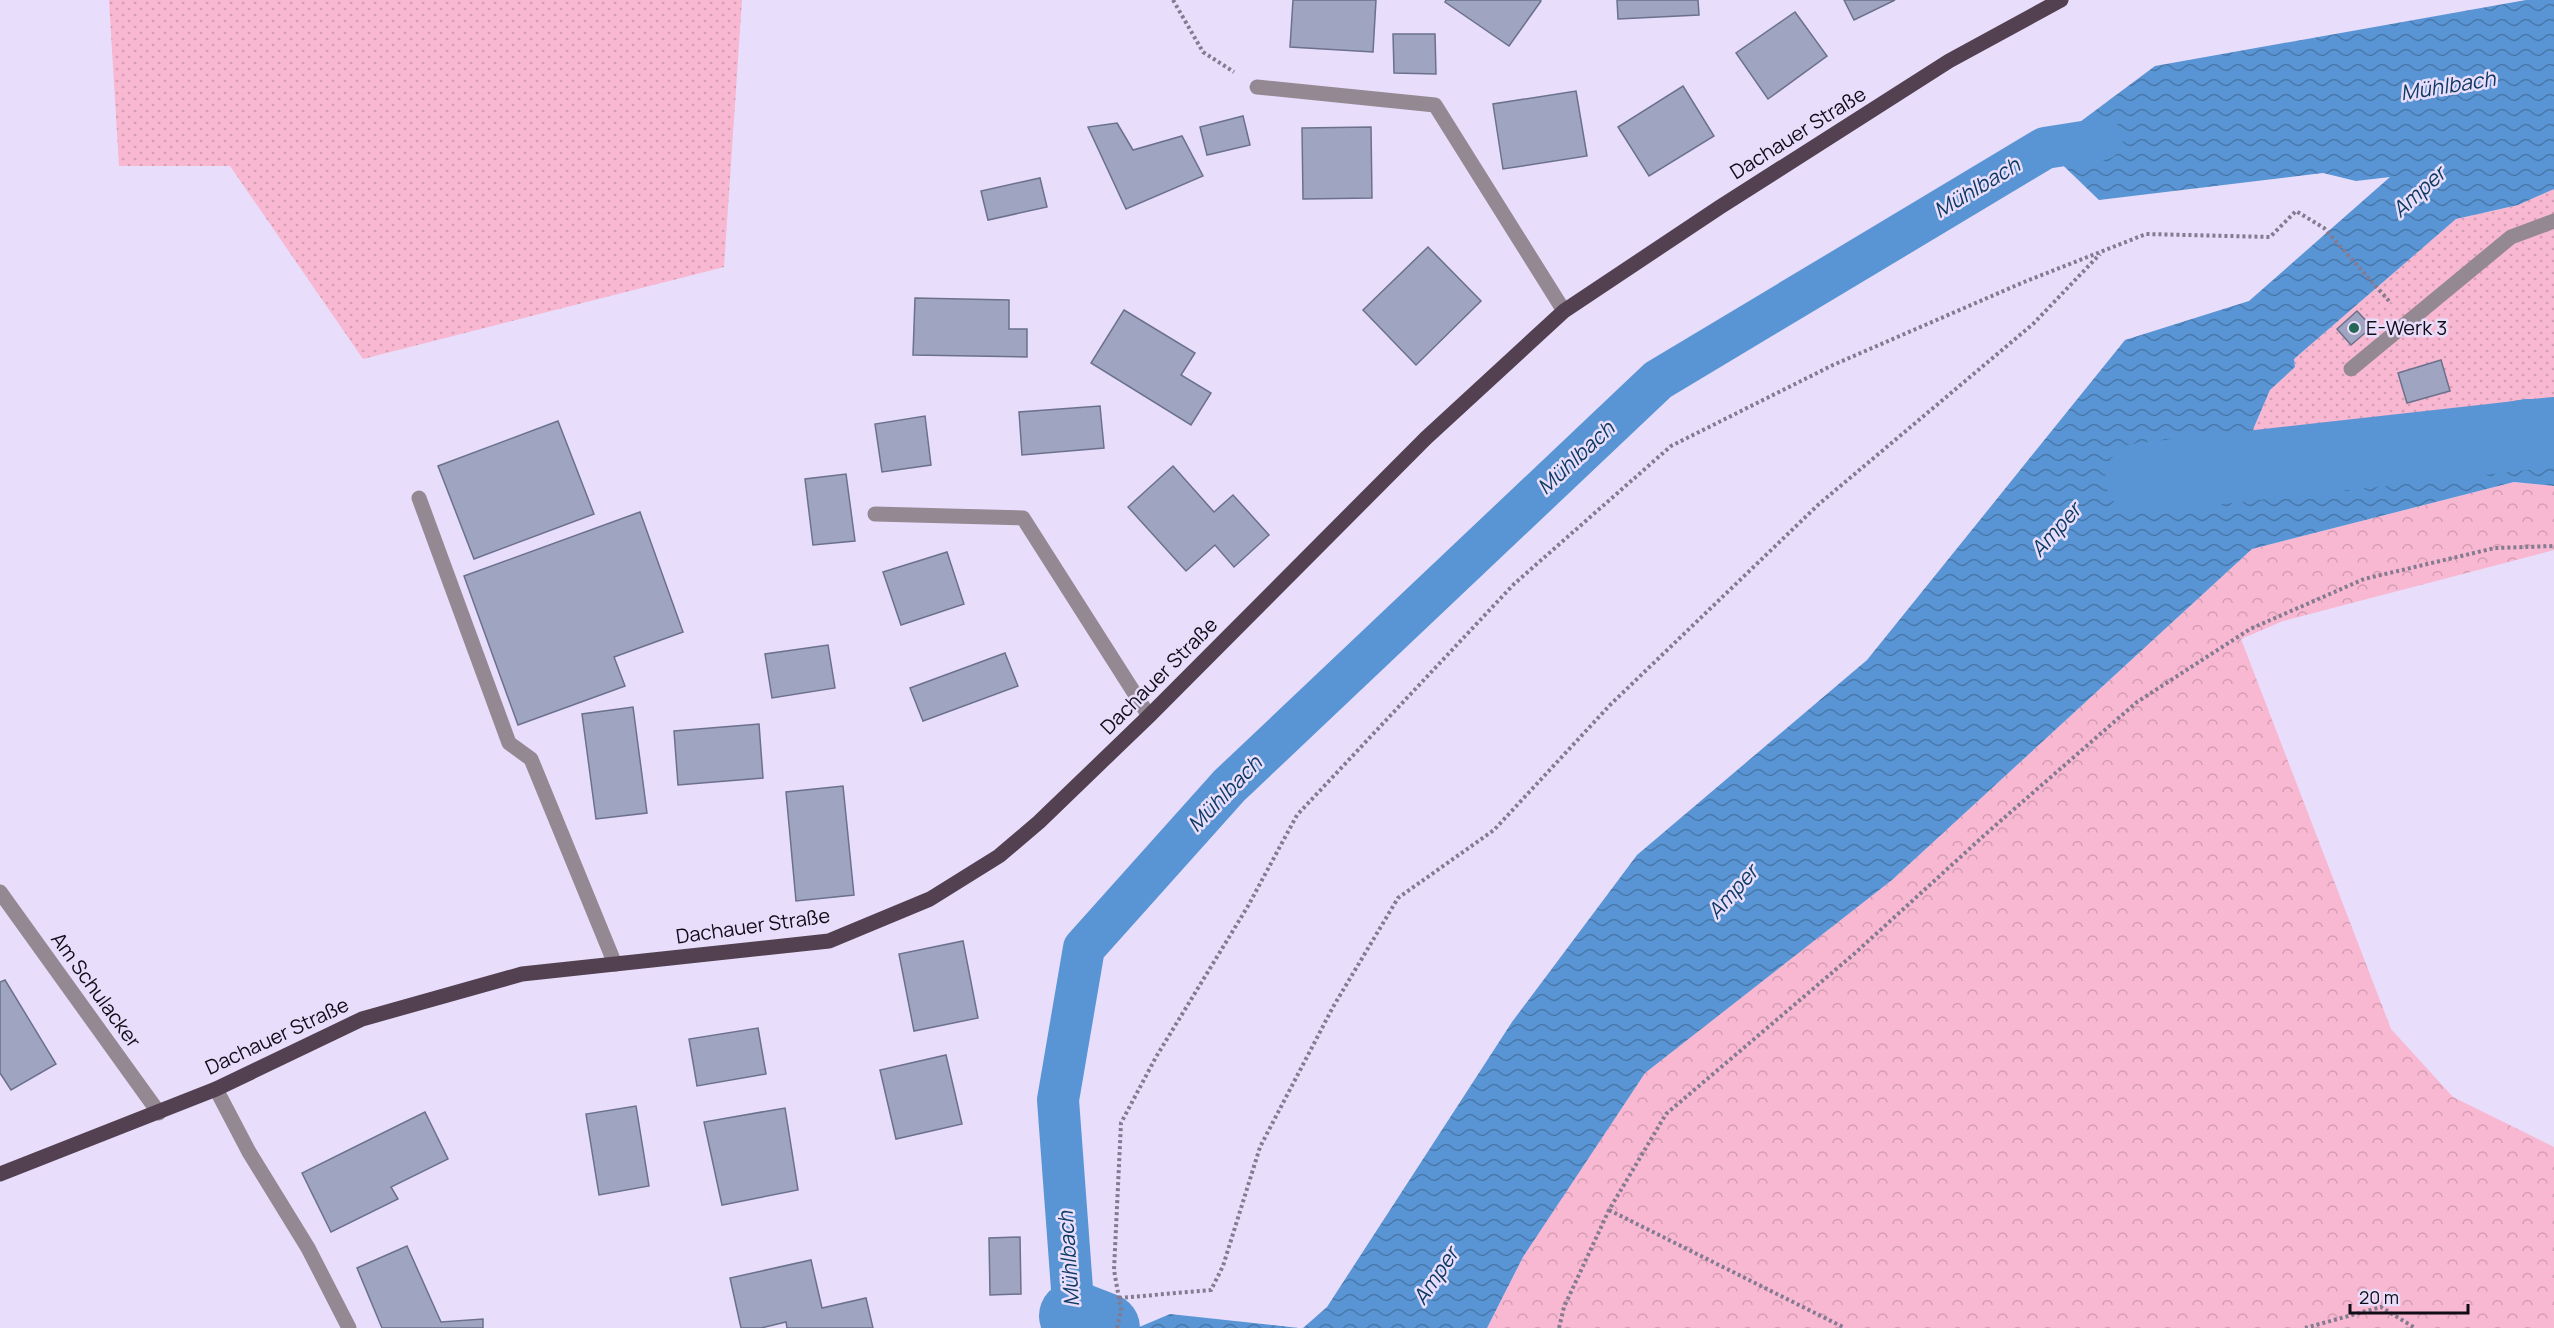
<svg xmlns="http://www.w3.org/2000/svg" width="2554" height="1328" font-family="Manrope,sans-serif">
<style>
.grass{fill:url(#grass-dots)}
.forest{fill:url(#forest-crowns)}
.water{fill:url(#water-waves)}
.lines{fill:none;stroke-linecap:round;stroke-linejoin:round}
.canal{stroke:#5995d4;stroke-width:42}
.river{stroke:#5995d4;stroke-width:70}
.building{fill:#9fa4c1;stroke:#6b718c;stroke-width:1.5}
.path{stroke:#837b90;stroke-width:4;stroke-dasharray:3 3;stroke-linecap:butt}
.minor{stroke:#948993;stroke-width:15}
.major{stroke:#534152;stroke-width:15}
.poi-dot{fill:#256655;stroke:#e8ddfb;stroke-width:2}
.labels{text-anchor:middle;stroke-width:5;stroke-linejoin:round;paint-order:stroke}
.street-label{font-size:20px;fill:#110d17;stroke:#e8ddfb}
.poi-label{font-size:20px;fill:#110d17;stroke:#e8ddfb;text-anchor:start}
.water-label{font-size:21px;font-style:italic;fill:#0e3a63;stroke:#e8ddfb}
</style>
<defs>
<pattern id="grass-dots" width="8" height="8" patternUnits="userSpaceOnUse" patternTransform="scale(1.5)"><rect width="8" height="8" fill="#f8b8d1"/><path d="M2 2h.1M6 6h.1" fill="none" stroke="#d49db3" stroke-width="1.8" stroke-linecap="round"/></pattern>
<pattern id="forest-crowns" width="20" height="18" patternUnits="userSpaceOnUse" patternTransform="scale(1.5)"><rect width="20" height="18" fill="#f8b8d1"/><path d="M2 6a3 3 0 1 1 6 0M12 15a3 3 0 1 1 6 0" fill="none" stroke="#d49db3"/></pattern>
<pattern id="water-waves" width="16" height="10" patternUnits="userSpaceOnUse" patternTransform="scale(1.5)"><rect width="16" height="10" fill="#5995d4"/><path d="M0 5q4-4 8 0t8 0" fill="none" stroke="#4878ab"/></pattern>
</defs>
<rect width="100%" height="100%" fill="#e8ddfb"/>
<g class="grass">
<path d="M109 0H742L724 267 363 359 230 166H119Z"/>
<path d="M2554 189V399H2525L2223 499 2270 390 2295 367 2294 359 2456 219 2518 205Z"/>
</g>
<path class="forest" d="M2514 482 2554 486V550L2283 621 2241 639 2391 1029 2453 1097 2554 1147V1328H1487L1523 1257 1644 1073 1892 880 2252 549Z"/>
<g class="water">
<path d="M2526 0H2554V189L2518 205 2456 219 2294 359 2295 367 2270 390 2224 497 2315 435 2525 399H2554V486L2514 482 2252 549 1892 880 1645 1073 1523 1257 1487 1328H1303L1327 1307 1512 1022 1637 855 1867 660 2125 340 2249 301 2390 177 2356 181 2323 173 2099 200 2045 148 2155 66Z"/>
<path d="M1170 1314 1299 1328H1137Z"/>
</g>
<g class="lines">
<path class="canal" d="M1066 1328 1074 1316 1058 1100 1084 948 1229 786 1658 380 2045 148 2102 139"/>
<g class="river">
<path d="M2140 478 2554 432"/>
<path d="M1074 1316 1105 1328"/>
</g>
</g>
<g class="building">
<path d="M1293 0H1376L1373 52 1290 47Z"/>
<path d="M1446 0H1540L1541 1 1509 46 1445 2Z"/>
<path d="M1617 0H1698L1699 15 1618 19Z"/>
<path d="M1844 0H1895L1854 20Z"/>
<path d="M1795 12 1827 56 1768 99 1736 53Z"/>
<path d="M1393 34H1435L1436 74 1394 73Z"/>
<path d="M1683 86 1714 136 1649 176 1618 127Z"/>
<path d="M1576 91 1587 156 1503 169 1493 104Z"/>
<path d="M1243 116 1250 145 1207 155 1200 127Z"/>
<path d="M1117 123 1133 150 1182 136 1203 176 1126 209 1088 127Z"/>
<path d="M1371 127 1372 198 1303 199 1302 128Z"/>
<path d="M1040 178 1047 207 988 220 981 191Z"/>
<path d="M1428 247 1481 301 1416 365 1363 310Z"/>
<path d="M915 298 1009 300V329H1027V357L913 355Z"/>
<path d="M1124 310 1195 353 1181 375 1211 393 1191 425 1091 363Z"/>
<path d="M2357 311 2372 327 2351 345 2337 329Z"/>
<path d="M2441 360 2450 391 2407 403 2398 373Z"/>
<path d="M1100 406 1104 448 1022 455 1019 412Z"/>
<path d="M925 416 931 465 882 472 875 424Z"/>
<path d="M558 421 594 514 474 559 438 466Z"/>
<path d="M1173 466 1214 512 1233 495 1269 535 1234 567 1215 545 1186 571 1128 507Z"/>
<path d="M846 474 855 541 813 545 805 479Z"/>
<path d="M640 512 683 632 614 657 625 686 518 725 464 576Z"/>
<path d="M947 552 964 604 901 625 883 572Z"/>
<path d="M828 645 835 688 772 698 765 654Z"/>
<path d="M1005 653 1018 686 923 721 910 688Z"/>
<path d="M633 707 647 813 596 819 582 714Z"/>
<path d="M759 724 763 778 678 785 674 731Z"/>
<path d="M843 786 854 895 796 901 786 792Z"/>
<path d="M963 941 978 1018 914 1031 899 954Z"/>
<path d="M5 980 56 1064 11 1090 0 1073V982Z"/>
<path d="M758 1028 766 1074 697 1086 689 1039Z"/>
<path d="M946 1055 962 1124 896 1139 880 1070Z"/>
<path d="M636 1106 649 1186 599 1195 586 1114Z"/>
<path d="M785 1108 798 1190 722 1205 704 1122Z"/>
<path d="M425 1112 448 1159 391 1187 398 1199 331 1232 302 1173Z"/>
<path d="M1020 1237 1021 1294 990 1295 989 1238Z"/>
<path d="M407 1246 441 1322 483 1319V1328H382L357 1268Z"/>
<path d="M811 1260 822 1308 866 1298 873 1328H787L786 1322 761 1328H741L730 1278Z"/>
</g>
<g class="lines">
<g class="path">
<path d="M1173 0 1203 52 1234 72"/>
<path d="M1609 1210 1845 1328"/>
<path d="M1119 1298 1211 1290 1223 1266 1260 1147 1333 1007 1398 898 1494 830 1610 705 1819 504 2033 324 2100 254"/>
<path d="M1117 1328 1121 1310 1114 1270 1121 1123 1156 1057 1248 906 1297 815 1514 584 1671 446 1833 365 2024 282 2146 234 2270 237 2296 211 2324 228 2389 301"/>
<path d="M1559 1328 1564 1307 1609 1210 1666 1114 1854 954 1989 831 2137 702 2250 629 2364 579 2495 548 2554 546"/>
<path d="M2305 1328 2381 1307 2415 1328"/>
</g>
<g class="minor">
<path d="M1257 87 1435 105 1564 311"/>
<path d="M2351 369 2511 237 2554 221"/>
<path d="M419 498 509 743 531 759 615 964"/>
<path d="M875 514 1023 518 1149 716"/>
<path d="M0 892 159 1113"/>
<path d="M216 1089 249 1152 308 1248 349 1328"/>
</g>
<path class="major" d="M0 1174 216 1089 362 1019 522 974 829 941 930 899 999 856 1039 822 1149 716 1426 438 1564 311 1720 207 1949 61 2061 0"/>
</g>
<circle class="poi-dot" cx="2354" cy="328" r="6"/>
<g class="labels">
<g class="street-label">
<text transform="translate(1798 133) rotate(-32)" y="7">Dachauer Straße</text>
<text transform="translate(1159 676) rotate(-45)" y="7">Dachauer Straße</text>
<text transform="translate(753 926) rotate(-8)" y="7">Dachauer Straße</text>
<text transform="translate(96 990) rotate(54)" y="7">Am Schulacker</text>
<text transform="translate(277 1036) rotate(-25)" y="7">Dachauer Straße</text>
</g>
<g class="poi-label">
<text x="2366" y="335">E-Werk 3</text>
</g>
<g class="water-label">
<text transform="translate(2448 86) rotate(-9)" y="7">Mühlbach</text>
<text transform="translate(1977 188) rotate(-31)" y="7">Mühlbach</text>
<text transform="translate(2419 192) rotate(-42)" y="7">Amper</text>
<text transform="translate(1576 458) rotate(-43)" y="7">Mühlbach</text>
<text transform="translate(2056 530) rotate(-48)" y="7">Amper</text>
<text transform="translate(1225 794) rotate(-46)" y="7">Mühlbach</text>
<text transform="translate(1733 892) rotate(-48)" y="7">Amper</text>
<text transform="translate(1069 1259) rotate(-94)" y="7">Mühlbach</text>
<text transform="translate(1436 1276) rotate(-56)" y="7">Amper</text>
</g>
</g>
<path d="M2350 1304v9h118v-9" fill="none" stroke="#110d17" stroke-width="3"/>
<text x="2359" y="1304" font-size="18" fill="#110d17" stroke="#e8ddfb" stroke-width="4.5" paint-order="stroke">20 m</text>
</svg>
